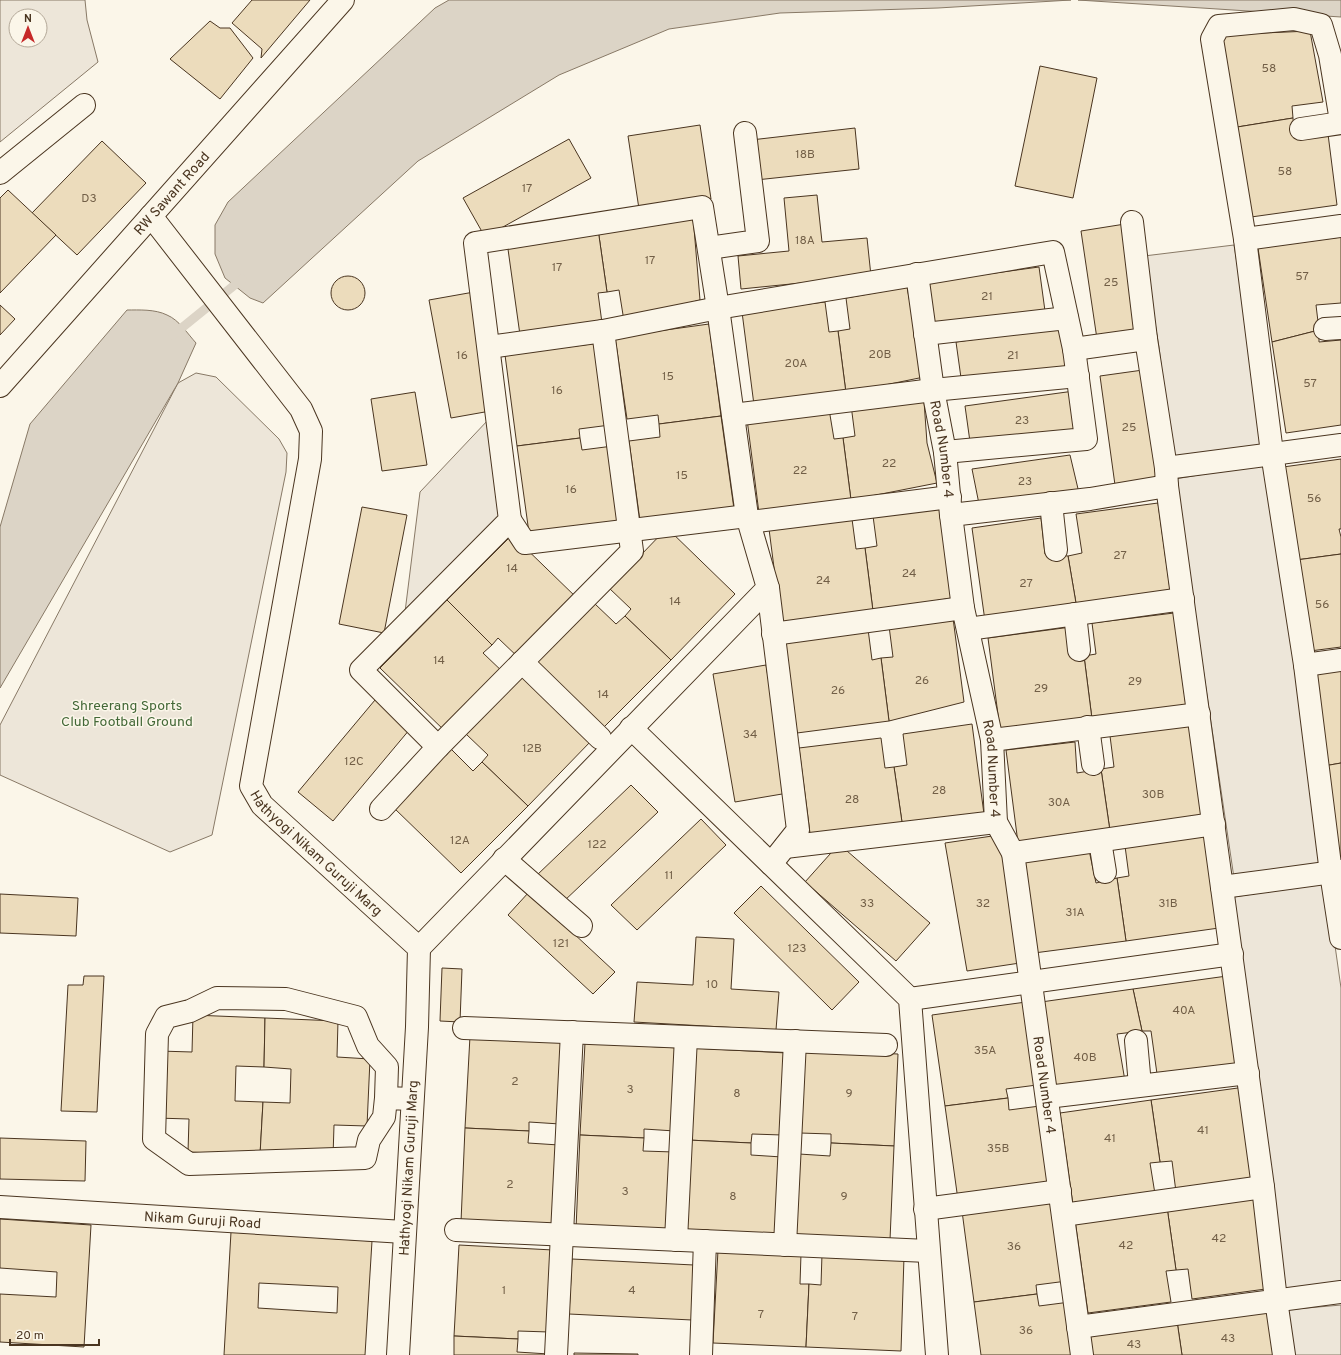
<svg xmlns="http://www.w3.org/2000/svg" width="1341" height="1355" font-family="Overpass,sans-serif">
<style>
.green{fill:#ede6d9;stroke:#887966;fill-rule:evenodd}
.water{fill:#dcd4c6;stroke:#887966}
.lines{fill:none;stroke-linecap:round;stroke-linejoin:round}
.stream{stroke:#dcd4c6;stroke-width:9}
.building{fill:#ecdcbc;stroke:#4a3520;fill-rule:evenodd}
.minor-casing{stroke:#4a3520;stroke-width:24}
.minor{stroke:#fbf6e9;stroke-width:22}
.labels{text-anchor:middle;stroke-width:3;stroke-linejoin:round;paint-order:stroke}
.number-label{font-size:12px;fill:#725f47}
.street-label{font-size:14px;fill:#4a3520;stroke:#fbf6e9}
.park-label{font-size:14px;fill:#436837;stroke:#fbf6e9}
</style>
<rect width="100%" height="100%" fill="#fbf6e9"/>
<g class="green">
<path d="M0 0H85L87 20 98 62 0 142ZM16 16H40V40H16Z"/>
<path d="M1234 245 1268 450 1172 460 1159 347 1144 256Z"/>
<path d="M196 373 216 377 279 439 287 453 286 472 212 835 170 852 0 775V725L178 383Z"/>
<path d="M489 419 501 517 405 612 420 492Z"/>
<path d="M1269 463 1320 870 1234 878 1175 479Z"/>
<path d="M1326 882 1341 988V1286L1280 1293 1234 897Z"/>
<path d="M1341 1305V1355H1291L1284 1310Z"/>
</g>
<g class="water">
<path d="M449 0H1071L938 8 780 13 669 29 559 75 418 161 263 303 250 298 225 278 215 254V225L228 202 435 8Z"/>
<path d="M1078 0H1341V17Z"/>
<path d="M127 310C139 310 155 309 167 315 179 320 187 333 196 343L178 383 0 688V527L30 424Z"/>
</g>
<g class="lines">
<path class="stream" d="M173 335 242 279"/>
</g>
<g class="building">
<path d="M252 0H310L261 58 262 49 232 23Z"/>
<path d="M210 21 220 28H230L253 58 220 99 170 59Z"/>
<path d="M1310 31 1323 102 1292 106 1293 118 1231 128 1217 35Z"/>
<path d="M1040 66 1097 78 1073 198 1015 186Z"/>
<path d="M1293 118 1294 137 1328 134 1337 205 1244 218 1231 128Z"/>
<path d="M700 125 711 199 639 209 628 136Z"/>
<path d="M855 128 859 169 756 180 751 140Z"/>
<path d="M569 139 591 178 485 237 463 198Z"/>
<path d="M102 141 146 183 77 255 32 213Z"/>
<path d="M8 190 56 235 0 293V198Z"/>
<path d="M817 195 822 242 867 238 871 276 741 289 738 256 789 251 784 198Z"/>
<path d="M693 216 700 300 624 321 619 290 607 292 598 229Z"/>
<path d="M1125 224 1140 333 1097 339 1081 231Z"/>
<path d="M598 229 607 292 598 293 602 323 520 335 507 242Z"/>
<path d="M1341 237V303L1316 305 1319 330 1272 342 1258 248Z"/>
<path d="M1039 267 1045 311 935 326 929 282Z"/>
<circle cx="348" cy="293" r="17"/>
<path d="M907 287 924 377 846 393 838 331 850 329 846 298Z"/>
<path d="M474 292 496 410 451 418 429 300Z"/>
<path d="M825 302 829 332 838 331 846 393 754 405 742 312Z"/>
<path d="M0 305 15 319 0 335Z"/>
<path d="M709 324 721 416 659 424 658 415 627 419 615 337Z"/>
<path d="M1065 326 1071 369 962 385 956 342Z"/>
<path d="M1319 330V342L1341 340V425L1286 433 1272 342Z"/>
<path d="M599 343 610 425 579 429 580 438 517 446 505 355Z"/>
<path d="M1143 370 1158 479 1115 485 1100 376Z"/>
<path d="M1074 391 1080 434 971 449 965 406Z"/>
<path d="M415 392 427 465 382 471 371 399Z"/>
<path d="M924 401 927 443 937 483 851 500 843 438 855 436 851 405Z"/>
<path d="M829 409 834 439 843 438 851 500 759 513 747 419Z"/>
<path d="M721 416 734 509 640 521 629 441 660 437 659 424Z"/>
<path d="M580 438 582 450 613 446 624 527 530 540 517 446Z"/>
<path d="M1070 455 1079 493 979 504 972 469Z"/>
<path d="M1341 459V529H1339L1341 537V554L1296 560 1283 467Z"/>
<path d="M1158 503 1171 596 1077 609 1068 556 1082 553 1076 514Z"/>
<path d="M362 507 407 515 384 633 339 624Z"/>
<path d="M943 508 952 598 873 611 865 548 877 546 873 516Z"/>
<path d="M1041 518 1045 554 1068 556 1077 609 985 621 972 528Z"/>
<path d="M852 519 856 549 865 548 873 611 781 622 769 529Z"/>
<path d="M667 528 735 594 671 660 625 616 631 609 609 588Z"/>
<path d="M512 535 579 600 521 660 498 638 492 645 447 600Z"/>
<path d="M1341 554V647L1310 651 1296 560Z"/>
<path d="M447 600 492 645 483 653 506 675 448 734 380 668Z"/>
<path d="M594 603 616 624 625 616 671 660 604 727 536 661Z"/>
<path d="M1174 613 1186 706 1092 719 1084 656 1096 654 1092 623Z"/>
<path d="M953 618 964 702 889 721 881 658 893 657 889 626Z"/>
<path d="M1071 627 1084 656 1092 719 1000 730 988 638Z"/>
<path d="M868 629 872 660 881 658 889 721 797 733 785 640Z"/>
<path d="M766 665 788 793 735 802 713 674Z"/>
<path d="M1341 668V763L1324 766 1311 672Z"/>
<path d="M524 674 592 740 528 806 482 762 488 755 466 734Z"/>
<path d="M375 700 410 729 333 821 298 792Z"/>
<path d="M972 724 984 814 903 829 894 767 907 765 903 734Z"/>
<path d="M1191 725 1204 819 1110 831 1101 769 1114 767 1110 736Z"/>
<path d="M881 738 885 768 894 767 903 829 811 841 799 748Z"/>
<path d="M1075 742 1077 773 1101 769 1110 831 1018 843 1006 750Z"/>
<path d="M451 749 473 771 482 762 528 806 461 873 393 807Z"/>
<path d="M1341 763V856H1338L1324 766Z"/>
<path d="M631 785 658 812 563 902 536 876Z"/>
<path d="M701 819 726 845 637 930 611 905Z"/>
<path d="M999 835 1020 963 967 971 945 843Z"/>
<path d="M1207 835 1219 928 1126 941 1117 878 1129 876 1125 846Z"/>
<path d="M839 844 930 923 896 961 805 882Z"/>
<path d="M1089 850 1096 883 1117 878 1126 941 1034 953 1021 860Z"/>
<path d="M761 886 859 982 832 1010 734 913Z"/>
<path d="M529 892 615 972 593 994 508 915Z"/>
<path d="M0 894 78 898 76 936 0 933Z"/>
<path d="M696 937 734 939 731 989 779 992 776 1030 634 1022 637 982 693 985Z"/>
<path d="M442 968 462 969 460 1022 440 1021Z"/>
<path d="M84 976H104L97 1112 61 1111 68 985H83Z"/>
<path d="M1227 976 1240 1070 1158 1081 1151 1031H1142L1133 989Z"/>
<path d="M1133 989 1142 1031 1117 1034 1125 1081 1054 1095 1041 1002Z"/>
<path d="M1026 1002 1037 1085 1006 1089 1008 1098 945 1106 932 1015Z"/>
<path d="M193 1015 265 1018 264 1067 236 1066 235 1101 263 1102 260 1155 188 1152 189 1119 156 1118 159 1051 192 1052Z"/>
<path d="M265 1018 338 1021 337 1057 370 1059 367 1126 334 1125 333 1157 260 1155 263 1102 290 1103 291 1069 264 1067Z"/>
<path d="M470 1036 564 1041 560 1124 529 1122V1131L465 1128Z"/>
<path d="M585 1043 679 1048 675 1131 644 1129V1138L580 1135Z"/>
<path d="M693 1048 787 1053 782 1135 752 1134 751 1143 688 1140Z"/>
<path d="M804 1050 898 1054 894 1146 831 1143V1134L800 1133Z"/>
<path d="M1245 1087 1258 1180 1176 1192 1172 1161 1160 1162 1151 1100Z"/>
<path d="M1008 1098 1009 1110 1040 1106 1052 1187 958 1200 945 1106Z"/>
<path d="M1151 1100 1160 1162 1150 1163 1155 1194 1073 1205 1060 1113Z"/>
<path d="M465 1128 529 1131 528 1143 559 1145 556 1227 461 1222Z"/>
<path d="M580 1135 644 1138 643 1151 674 1152 671 1234 576 1229Z"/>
<path d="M0 1138 86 1141 85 1181 0 1179Z"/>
<path d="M688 1140 751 1143V1155L782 1157 778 1238 684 1234Z"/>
<path d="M831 1143 894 1146 890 1240 795 1236 799 1154 830 1156Z"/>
<path d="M1261 1195 1273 1288 1192 1299 1188 1269 1176 1270 1167 1207Z"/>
<path d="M1055 1199 1067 1281 1036 1285 1037 1294 974 1302 962 1211Z"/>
<path d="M1167 1207 1176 1270 1166 1271 1171 1302 1088 1313 1075 1220Z"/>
<path d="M0 1219 91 1225 84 1347 0 1342V1294L56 1297 57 1272 0 1268Z"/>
<path d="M231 1232 372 1241 365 1355H224ZM259 1283 338 1287 337 1313 258 1308Z"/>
<path d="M459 1245 553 1250 549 1332 518 1331V1339L454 1336Z"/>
<path d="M718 1250 801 1254 800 1284H809L806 1347 713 1343Z"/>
<path d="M822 1254 904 1257 901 1351 806 1347 809 1284 821 1285Z"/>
<path d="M572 1259 694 1265 692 1320 569 1314Z"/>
<path d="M1037 1294 1039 1306 1070 1302 1077 1355H981L974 1302Z"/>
<path d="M1272 1308 1278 1355H1182L1177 1321Z"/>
<path d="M1177 1321 1182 1355H1089L1086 1333Z"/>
<path d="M454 1336 518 1339 517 1352 549 1354V1355H454Z"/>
<path d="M574 1353 638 1354V1355H574Z"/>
</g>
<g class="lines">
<g class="minor-casing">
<g id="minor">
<path d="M1341 121 1330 55 1321 25 1294 19 1219 26 1212 39 1245 239 1272 453 1305 665 1331 873 1341 938"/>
<path d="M1301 129 1341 123"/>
<path d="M0 173 84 105"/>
<path id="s1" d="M151 216 301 409 311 431 310 459 251 786 262 805 419 948 417 1027 398 1355"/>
<path d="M1132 222 1146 339 1166 468 1167 486 1263 1187 1276 1300 1284 1355"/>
<path d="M1245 239 1341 226"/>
<path d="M709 248 758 241 745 133"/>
<path id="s2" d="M917 274 933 390 945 452 951 515 963 608 992 740 996 822 1013 853 1082 1355"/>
<path d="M1325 329 1341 328"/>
<path d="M925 334 1067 318"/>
<path d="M489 347 603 331 718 308 1053 252 1074 349 1086 439 945 452"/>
<path d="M1074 349 1146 339"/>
<path id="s3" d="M0 386 343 0"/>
<path d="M733 415 933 390 1078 376"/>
<path d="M1166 468 1341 445"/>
<path d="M1051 503 1056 550"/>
<path d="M951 515 1090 499 1167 486"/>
<path d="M510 520 525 543 747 516"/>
<path d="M750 522 950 497"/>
<path d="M768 588 798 830 771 864"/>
<path d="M1075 614 1079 650"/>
<path d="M968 629 1183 599"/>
<path d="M773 634 963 608"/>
<path d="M522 662 600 738"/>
<path d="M1305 665 1341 660"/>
<path d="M1088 727 1093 764"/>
<path d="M631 728 910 999 937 1355"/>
<path d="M992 740 1199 714"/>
<path d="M381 809 438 747 632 551 603 331"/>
<path d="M1100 841 1105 872"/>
<path d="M785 847 996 822"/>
<path d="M1013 853 1214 824"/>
<path d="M504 859 581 926"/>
<path d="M1222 887 1341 871"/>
<path d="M419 948 768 588 747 516 718 308 702 207 475 243 510 520 361 670 438 747"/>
<path d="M910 999 1232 954"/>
<path d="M464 1028 886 1045"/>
<path d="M1136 1041 1140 1085"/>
<path d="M1047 1097 1248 1073"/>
<path d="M386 1098 384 1117 369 1140 365 1158 189 1164 154 1139 157 1034 166 1017 190 1011 217 998 286 999 356 1017 368 1046 387 1067 386 1098 412 1099"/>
<path id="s4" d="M0 1207 404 1232"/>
<path d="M925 1209 1060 1191"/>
<path d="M1063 1215 1263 1187"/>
<path d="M456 1230 928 1251"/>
<path d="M676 1240 686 1037"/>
<path d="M785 1245 795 1041"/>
<path d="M1078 1327 1341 1292"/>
<path d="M556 1355 572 1032"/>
<path d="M701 1355 705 1241"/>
</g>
</g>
<use href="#minor" class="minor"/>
</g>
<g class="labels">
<g class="number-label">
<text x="1269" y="72">58</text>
<text x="805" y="158">18B</text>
<text x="1285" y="175">58</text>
<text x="527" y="192">17</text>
<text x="89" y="202">D3</text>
<text x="805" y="244">18A</text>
<text x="650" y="264">17</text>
<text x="557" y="271">17</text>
<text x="1302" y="280">57</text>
<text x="1111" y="286">25</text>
<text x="987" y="300">21</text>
<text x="880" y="358">20B</text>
<text x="462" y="359">16</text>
<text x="1013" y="359">21</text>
<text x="796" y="367">20A</text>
<text x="668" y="380">15</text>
<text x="1310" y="387">57</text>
<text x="557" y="394">16</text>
<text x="1022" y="424">23</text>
<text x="1129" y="431">25</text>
<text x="889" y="467">22</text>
<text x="800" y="474">22</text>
<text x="682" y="479">15</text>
<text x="1025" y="485">23</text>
<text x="571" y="493">16</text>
<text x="1314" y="502">56</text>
<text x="1120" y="559">27</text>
<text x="512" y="572">14</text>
<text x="909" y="577">24</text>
<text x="823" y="584">24</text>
<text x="1026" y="587">27</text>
<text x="675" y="605">14</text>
<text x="1322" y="608">56</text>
<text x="439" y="664">14</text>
<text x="922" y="684">26</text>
<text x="1135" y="685">29</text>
<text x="1041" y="692">29</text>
<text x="838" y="694">26</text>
<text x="603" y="698">14</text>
<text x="750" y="738">34</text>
<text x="532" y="752">12B</text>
<text x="354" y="765">12C</text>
<text x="939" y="794">28</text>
<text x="1153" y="798">30B</text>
<text x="852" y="803">28</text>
<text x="1059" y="806">30A</text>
<text x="460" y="844">12A</text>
<text x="597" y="848">122</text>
<text x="669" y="879">11</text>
<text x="867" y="907">33</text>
<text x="983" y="907">32</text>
<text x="1168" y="907">31B</text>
<text x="1075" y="916">31A</text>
<text x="561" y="947">121</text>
<text x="797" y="952">123</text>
<text x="712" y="988">10</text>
<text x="1184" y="1014">40A</text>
<text x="985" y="1054">35A</text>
<text x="1085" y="1061">40B</text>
<text x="515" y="1085">2</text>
<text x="630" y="1093">3</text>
<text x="737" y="1097">8</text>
<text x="849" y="1097">9</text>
<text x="1203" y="1134">41</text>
<text x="1110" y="1142">41</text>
<text x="998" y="1152">35B</text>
<text x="510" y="1188">2</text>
<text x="625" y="1195">3</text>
<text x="733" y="1200">8</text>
<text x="844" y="1200">9</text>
<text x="1219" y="1242">42</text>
<text x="1126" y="1249">42</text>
<text x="1014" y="1250">36</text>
<text x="504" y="1294">1</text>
<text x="632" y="1294">4</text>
<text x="761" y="1318">7</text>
<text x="855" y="1320">7</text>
<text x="1026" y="1334">36</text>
<text x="1228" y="1342">43</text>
<text x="1134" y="1348">43</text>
</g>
<g class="street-label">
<text dy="5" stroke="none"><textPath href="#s3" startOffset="258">RW Sawant Road</textPath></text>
<text dy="5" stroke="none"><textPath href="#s2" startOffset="177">Road Number 4</textPath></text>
<text dy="5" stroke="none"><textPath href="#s2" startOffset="501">Road Number 4</textPath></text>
<text dy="5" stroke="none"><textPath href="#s1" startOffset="723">Hathyogi Nikam Guruji Marg</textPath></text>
<text dy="5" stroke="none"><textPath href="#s2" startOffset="824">Road Number 4</textPath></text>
<text transform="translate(408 1168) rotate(-87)" y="5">Hathyogi Nikam Guruji Marg</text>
<text dy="5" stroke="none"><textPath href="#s4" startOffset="203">Nikam Guruji Road</textPath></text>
</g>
<g class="park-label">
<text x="127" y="710">Shreerang Sports<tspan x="127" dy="16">Club Football Ground</tspan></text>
</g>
</g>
<g transform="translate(28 28)"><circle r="19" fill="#fbf6e9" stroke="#b4a999"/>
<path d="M0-3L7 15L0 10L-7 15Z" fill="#c62828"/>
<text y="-6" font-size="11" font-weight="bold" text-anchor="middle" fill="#4a3520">N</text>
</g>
<path d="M10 1339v6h89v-6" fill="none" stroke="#4a3520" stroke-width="2"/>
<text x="16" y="1339" font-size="12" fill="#4a3520" stroke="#fbf6e9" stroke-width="3" paint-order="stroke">20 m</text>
</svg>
